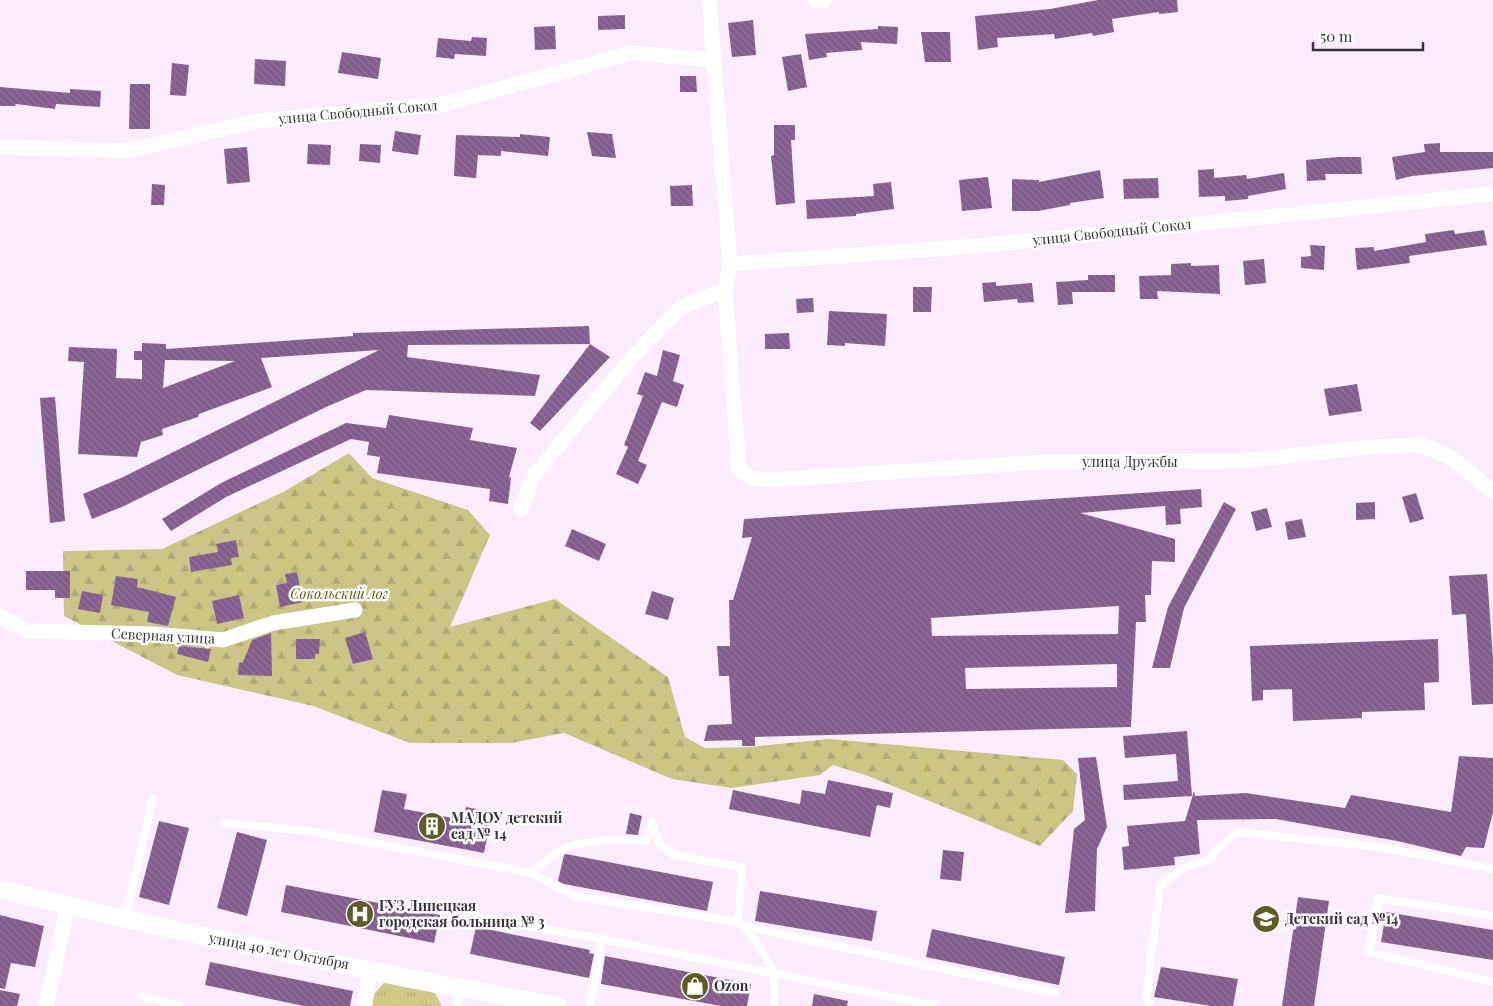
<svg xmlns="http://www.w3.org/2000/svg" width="1493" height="1006" font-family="'Playfair Display',serif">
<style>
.forest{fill:url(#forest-firs)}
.park{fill:url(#park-tufts)}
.building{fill:url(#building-back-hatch);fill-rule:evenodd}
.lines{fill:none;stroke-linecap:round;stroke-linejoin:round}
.service{stroke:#fff;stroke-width:8}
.minor{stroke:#fff;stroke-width:15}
.tertiary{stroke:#fff;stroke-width:18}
.labels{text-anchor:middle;stroke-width:5;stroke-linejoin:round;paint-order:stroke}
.street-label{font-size:14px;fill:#39303c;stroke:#fff}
.park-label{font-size:14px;font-style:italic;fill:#605a0e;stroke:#fff}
.poi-label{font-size:14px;font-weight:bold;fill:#39303c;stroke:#fff;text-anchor:start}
</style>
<defs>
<pattern id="forest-firs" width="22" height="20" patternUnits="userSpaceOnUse" patternTransform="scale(1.25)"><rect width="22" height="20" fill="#cbc686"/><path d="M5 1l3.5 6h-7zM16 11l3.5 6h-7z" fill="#afaa75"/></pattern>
<pattern id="park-tufts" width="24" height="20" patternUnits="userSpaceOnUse" patternTransform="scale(1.25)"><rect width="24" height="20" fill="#cfca8a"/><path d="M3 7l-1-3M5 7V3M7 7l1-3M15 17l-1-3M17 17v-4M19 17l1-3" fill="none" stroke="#b2ae78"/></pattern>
<pattern id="building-back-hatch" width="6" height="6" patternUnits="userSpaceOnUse" patternTransform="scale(1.25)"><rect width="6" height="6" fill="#825c8c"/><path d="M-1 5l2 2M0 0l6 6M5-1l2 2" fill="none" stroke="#92759a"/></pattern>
</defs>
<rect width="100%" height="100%" fill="#fbecff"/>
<path class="forest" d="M349 453 372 478 468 510 490 535 450 627 555 599 668 677 685 737 705 748 751 747 829 739 1063 760 1077 774 1073 811 1040 846 868 776 833 765 820 775 732 788 672 779 564 733 511 743H410L313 706 177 675 64 616 63 551 162 549 285 491Z"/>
<path class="park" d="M384 983 435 993 442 1006H372L374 994Z"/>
<g class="building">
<path d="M1098 0H1177L1178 12 1159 14V12L1112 19 1114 32 1093 36 1092 33 1055 39 1054 34 997 38 998 47 978 50 975 16 1050 9Z"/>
<path d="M625 15V29L598 30V16Z"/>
<path d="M753 20 756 55 732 57 728 23Z"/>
<path d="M555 26 556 49 535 50 534 27Z"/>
<path d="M878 26 898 27 897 44 861 42 862 50 826 53 827 57 809 60 805 34 878 29Z"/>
<path d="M921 32H950L951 62H925Z"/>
<path d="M472 37 487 38 486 56 455 54 454 59 436 57 438 38 471 41Z"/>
<path d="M342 52 381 58 378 79 338 73Z"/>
<path d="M801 54 807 87 788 91 782 57Z"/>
<path d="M255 59 286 61 285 86 254 84Z"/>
<path d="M172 63 189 65 186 96 170 95Z"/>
<path d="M680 76H696L697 92H680Z"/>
<path d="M130 84H150V129H129Z"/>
<path d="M0 87 70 93V89L101 91 100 107 56 104 55 109 16 104 15 106H0Z"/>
<path d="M774 125H795V140H791L795 203 776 205 771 156 774 155Z"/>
<path d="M395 131 421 135 418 155 392 151Z"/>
<path d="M587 132 612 134 616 158 592 156Z"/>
<path d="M520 134 550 137 548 156 501 151V156L478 155 476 178 454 176 456 135 520 137Z"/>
<path d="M1440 143V152H1493V168L1412 176 1396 180 1392 157 1425 152 1424 144Z"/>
<path d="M308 144 331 145 330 165 307 164Z"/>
<path d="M360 144 381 145 380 163 359 161Z"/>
<path d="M247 147 250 182 227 184 224 149Z"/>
<path d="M1338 157H1361L1362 174H1325L1326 180 1307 181 1306 160Z"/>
<path d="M1214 169V178L1246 175 1247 179 1284 173 1286 189 1248 196V199L1225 201V196L1199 197 1198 170Z"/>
<path d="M1100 170 1104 198 1070 203V205L1038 211H1012V179L1039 180V182Z"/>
<path d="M988 177 992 208 962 211 959 180Z"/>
<path d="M1158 178 1159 198 1124 199 1123 179Z"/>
<path d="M891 182 894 209 856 214V216L807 219 806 200 874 196 873 184Z"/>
<path d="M152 184 165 185 164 205H151Z"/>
<path d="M692 185 693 206H671L670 186Z"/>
<path d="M1454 230 1455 234 1484 230 1487 245 1409 256 1410 263 1357 270 1355 248 1374 247V251L1426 242 1425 234Z"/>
<path d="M1310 245 1325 246 1324 270 1301 268V257L1311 256Z"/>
<path d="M1264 259 1266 283 1245 285 1243 261Z"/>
<path d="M1191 263V266L1219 265 1220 294 1157 291 1158 299H1140L1139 276 1171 275V264Z"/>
<path d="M1088 275H1115V292H1072L1073 304 1058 305 1056 282 1088 280Z"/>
<path d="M996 282V286L1032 283 1034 302 1018 303 1017 299 984 302 982 283Z"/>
<path d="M913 287H932L931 312H913Z"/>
<path d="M813 298 814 312 797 313 796 299Z"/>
<path d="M829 311 887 314 885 346 845 343V346L827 345Z"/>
<path d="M589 326 590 344 408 345 407 357 540 375 535 396 366 390 326 407 124 506 92 519 83 494 121 478 379 350 261 358 272 387 199 414 198 417 162 429 163 435 141 442 137 457 78 454 84 362 68 361 69 347 117 349 116 378 142 379V360H134V351H142V343L166 344V349L353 336V333ZM165 360H166L235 361 163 388Z"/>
<path d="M789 333 790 349H765V334Z"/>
<path d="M590 344 610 357 540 431 530 423Z"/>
<path d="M663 350 680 355 673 381 684 385 677 407 662 402 638 461 647 465 638 484 616 474 628 447 624 445 643 396 637 394 645 372 657 376Z"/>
<path d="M1357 384 1362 411 1329 416 1324 389Z"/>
<path d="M55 397 65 521 50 523 40 398Z"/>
<path d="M389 415 473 428 470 440 517 448 509 477 511 478 508 504 489 501 490 489 377 473 380 457 367 455 369 442 351 439 226 497 171 531 162 519 221 483 346 423 386 428Z"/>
<path d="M1201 489 1202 507 1180 509 1181 524 1166 525 1165 506 1080 513 1175 539V562L1152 561 1151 595H1145L1146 622H1136L1131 727 755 737V746H742V740L704 741 708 725 732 724 729 676H719L717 646H730L729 600H733L752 537 742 538 744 519ZM1119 606 1118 634 932 636 931 618ZM1117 664V687L966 689 965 668Z"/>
<path d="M1416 493 1424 519 1410 523 1402 497Z"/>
<path d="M1224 502 1236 509 1184 608 1170 668H1152L1168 607Z"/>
<path d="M1375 502V519L1356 520V503Z"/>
<path d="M1267 508 1272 527 1256 531 1251 512Z"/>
<path d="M1302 519 1306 537 1288 540 1285 522Z"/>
<path d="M572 529 606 544 599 561 565 546Z"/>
<path d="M236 540 239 557 231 558 232 565 191 572 189 557 218 552 216 544Z"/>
<path d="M26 571H70V598H55V590H26Z"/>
<path d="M297 572 303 602 280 607 276 585 287 583 285 574Z"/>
<path d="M1487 574 1493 659V704L1472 705 1466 614 1452 615 1449 576Z"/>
<path d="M116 576 138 579 137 587 176 597 168 626 147 622 149 612 111 605Z"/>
<path d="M82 591 103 595 100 613 78 609Z"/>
<path d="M652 591 674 598 668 620 645 614Z"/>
<path d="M239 595 244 618 217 624 212 601Z"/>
<path d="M365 632 373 659 353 664 345 638Z"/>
<path d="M271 633 272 676 238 675 239 663 243 662 252 640Z"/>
<path d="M296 639H320L319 654H315V659H296Z"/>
<path d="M1438 639 1439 682 1424 683 1425 710 1362 712V718L1293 721 1292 689 1263 690V700L1252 701 1250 646Z"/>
<path d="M179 646 211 649 208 662 177 654Z"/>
<path d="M1187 731 1192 796 1124 800 1123 785 1178 781 1176 754 1125 758 1123 736Z"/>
<path d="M1459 756 1493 758V812L1484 848 1466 847 1461 856 1397 841 1276 819 1197 820 1200 854 1174 857 1175 865 1124 870 1122 847 1129 846 1127 826 1185 821 1194 791 1195 796 1246 793 1345 808 1351 795 1451 812Z"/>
<path d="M1096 757 1107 827 1097 849 1095 911 1065 913 1074 829 1085 820 1078 758Z"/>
<path d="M828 780 893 793 890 808 877 805 870 837 729 809 733 790 800 804 802 790 825 794Z"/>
<path d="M382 790 407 794 404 809 463 820 466 807 492 812 484 853 374 832Z"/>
<path d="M630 813 642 816 638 835 626 834Z"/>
<path d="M159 821 189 828 169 905 139 897Z"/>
<path d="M237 832 267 840 247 916 217 908Z"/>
<path d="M943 850 964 852 961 881 940 879Z"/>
<path d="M566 854 713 882 707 911 564 884 558 881 564 855Z"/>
<path d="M286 885 440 915 434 943 281 912Z"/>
<path d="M760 891 877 911 872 941 755 921Z"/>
<path d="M1298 897 1329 901 1314 1006H1282Z"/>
<path d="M1386 912 1493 930V960L1381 942Z"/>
<path d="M0 915 44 926 35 967 11 963 5 989 0 988Z"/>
<path d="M476 927 590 950 589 953 594 954 589 978 470 954Z"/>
<path d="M932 929 1065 957 1059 985 926 957Z"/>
<path d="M605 956 751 984 747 1006H721L601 984Z"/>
<path d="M210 962 353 991 350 1006H304L205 985Z"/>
<path d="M1161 967 1238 979 1233 1006H1211L1154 997Z"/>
<path d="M0 990 20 994 17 1006H0Z"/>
<path d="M814 994 848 1001 847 1006H812Z"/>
</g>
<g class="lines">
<g class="service">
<path d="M652 822 659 844 674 855 742 867 738 922C750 930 769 960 773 974 776 984 774 996 774 1006"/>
<path d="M224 823 308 831 531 873 574 896 738 922"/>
<path d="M531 873C541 866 552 855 563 849 585 839 622 839 646 841L652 822"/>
<path d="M459 914 602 939 936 1006"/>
<path d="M1493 916 1378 898 1369 952 1493 982"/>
<path d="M125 918 153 798"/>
<path d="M743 926 1056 993"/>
<path d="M143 997 179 1006"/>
<path d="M457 1006 460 988"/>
<path d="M590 1006 602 939"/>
<path d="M1151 1006 1146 999 1160 886 1183 868 1209 860 1218 848 1238 832 1379 847 1493 869"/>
</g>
<g class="minor">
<path d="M709 0 730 264 725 290 739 469 751 478 768 480 1044 462 1242 461 1370 447 1422 445 1452 458 1493 492"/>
<path d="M816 0H824"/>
<path d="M0 147 127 151 257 121 444 104 632 53 713 60"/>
<path d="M730 264 977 246 1493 194"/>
<path d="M521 509 535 474 629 361 681 307 725 290"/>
<path d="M0 616 26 631 153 634 223 640 273 623 355 610"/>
<path d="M46 1006 68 905"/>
<path d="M364 1006 371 969"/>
</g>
<path class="tertiary" d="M0 889C184 935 372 972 558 1006"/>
</g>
<defs>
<g id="building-disc" transform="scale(1.4375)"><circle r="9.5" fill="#5f5b27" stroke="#fff"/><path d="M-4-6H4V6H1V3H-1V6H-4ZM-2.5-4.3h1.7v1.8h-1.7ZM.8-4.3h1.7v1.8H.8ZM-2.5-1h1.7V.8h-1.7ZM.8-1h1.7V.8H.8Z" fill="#fff"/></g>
<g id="hospital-disc" transform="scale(1.4375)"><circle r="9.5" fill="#5f5b27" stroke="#fff"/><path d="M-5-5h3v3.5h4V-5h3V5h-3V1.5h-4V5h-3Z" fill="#fff"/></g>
<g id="school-disc" transform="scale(1.4375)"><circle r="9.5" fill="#5f5b27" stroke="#fff"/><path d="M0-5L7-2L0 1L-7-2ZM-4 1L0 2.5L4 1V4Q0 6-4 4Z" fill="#fff"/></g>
<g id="shop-disc" transform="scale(1.4375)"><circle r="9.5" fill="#5f5b27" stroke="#fff"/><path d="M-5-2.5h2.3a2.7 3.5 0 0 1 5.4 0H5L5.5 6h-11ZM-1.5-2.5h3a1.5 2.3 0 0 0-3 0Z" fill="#fff"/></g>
</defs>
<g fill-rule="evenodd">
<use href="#building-disc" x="432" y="826"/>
<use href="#hospital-disc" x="360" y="914"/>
<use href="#school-disc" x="1266" y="919"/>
<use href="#shop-disc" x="695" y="986"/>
</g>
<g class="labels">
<g class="street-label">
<text transform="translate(358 112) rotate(-5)" y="5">улица Свободный Сокол</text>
<text transform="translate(1112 232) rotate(-6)" y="5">улица Свободный Сокол</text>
<text x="1130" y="467">улица Дружбы</text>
<text transform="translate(163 636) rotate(3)" y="5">Северная улица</text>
<text transform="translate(279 951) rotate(11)" y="5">улица 40 лет Октября</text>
</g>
<g class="park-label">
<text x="339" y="599">Сокольский лог</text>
</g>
<g class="poi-label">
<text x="451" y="823">МАДОУ детский<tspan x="451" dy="16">сад № 14</tspan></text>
<text x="379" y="911">ГУЗ Липецкая<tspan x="379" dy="16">городская больница № 3</tspan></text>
<text x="1285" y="924">Детский сад №14</text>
<text x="714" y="991">Ozon</text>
</g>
</g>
<path d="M1313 42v8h110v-8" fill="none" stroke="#39303c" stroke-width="2.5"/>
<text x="1320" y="42" font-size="15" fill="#39303c" stroke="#ffffff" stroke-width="4" paint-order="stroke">50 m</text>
</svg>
